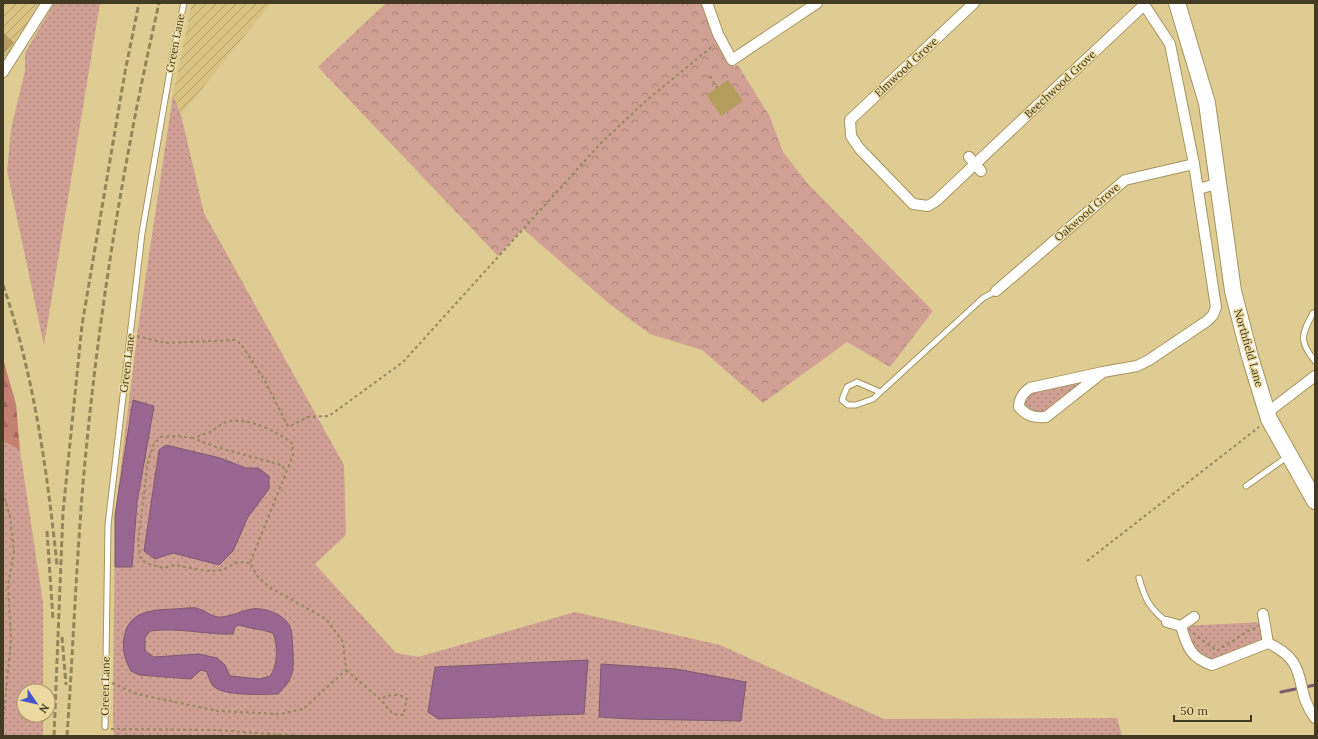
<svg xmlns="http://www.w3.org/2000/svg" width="1318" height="739" font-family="Lora,serif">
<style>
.industrial{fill:url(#industrial-furrows)}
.grass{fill:url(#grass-dots)}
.forest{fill:url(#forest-firs)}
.park{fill:url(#park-crowns)}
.water{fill:#996691;stroke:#7f5970;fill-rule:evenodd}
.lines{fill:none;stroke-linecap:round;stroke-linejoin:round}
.stream{stroke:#7f5970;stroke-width:3}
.building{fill:#b29d5c}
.service-casing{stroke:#a6945e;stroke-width:7}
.minor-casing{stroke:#a6945e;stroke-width:12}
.trunk-casing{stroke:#a6945e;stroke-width:18}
.path{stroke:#978a60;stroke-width:2;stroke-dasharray:3 3;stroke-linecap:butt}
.service{stroke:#fff;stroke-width:5}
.minor{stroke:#fff;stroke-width:10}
.trunk{stroke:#fff;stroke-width:16}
.rail{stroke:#93865d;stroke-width:3;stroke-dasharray:6 3;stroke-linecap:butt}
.labels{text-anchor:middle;stroke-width:3;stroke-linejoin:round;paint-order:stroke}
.street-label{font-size:11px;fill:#423a23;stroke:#ebd9a0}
</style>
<defs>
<pattern id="industrial-furrows" width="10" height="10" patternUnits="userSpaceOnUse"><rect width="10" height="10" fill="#d8c383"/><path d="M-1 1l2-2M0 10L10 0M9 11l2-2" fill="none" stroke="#b19f6b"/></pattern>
<pattern id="grass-dots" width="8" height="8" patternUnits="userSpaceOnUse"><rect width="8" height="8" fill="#d0a095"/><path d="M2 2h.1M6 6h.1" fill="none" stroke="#aa8379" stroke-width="1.8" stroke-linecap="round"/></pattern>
<pattern id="forest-firs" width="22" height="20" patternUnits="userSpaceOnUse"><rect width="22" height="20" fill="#c48072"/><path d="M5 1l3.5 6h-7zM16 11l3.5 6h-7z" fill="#a16a5d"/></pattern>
<pattern id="park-crowns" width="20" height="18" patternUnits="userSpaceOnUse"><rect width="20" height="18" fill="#d0a095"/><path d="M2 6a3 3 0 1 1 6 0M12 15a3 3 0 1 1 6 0" fill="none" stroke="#aa8379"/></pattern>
</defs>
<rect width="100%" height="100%" fill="#decc93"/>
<g class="industrial">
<path d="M3 3H39L3 64Z"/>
<path d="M192 3H271L181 115 173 95Z"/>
</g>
<g class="grass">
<path d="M54 3H100L44 345 7 171 11 129 25 71V53Z"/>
<path d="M173 95 181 115 204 213 344 465 346 535 315 564 396 653 418 657 575 612 720 645 884 719 1117 718 1122 736H114L113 717 115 515 138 328Z"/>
<path d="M1103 372 1046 417 1035 418 1019 400 1024 393Z"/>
<path d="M3 441 20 450 43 603V691H24V715H43V736H3Z"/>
<path d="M1264 622 1268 643 1204 662 1181 626Z"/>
</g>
<path class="forest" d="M3 359 16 404 20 450 3 441Z"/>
<path class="park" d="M386 3H701L712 30 733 67 738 65 770 117 783 152 808 184 933 311 890 367 847 342 763 403 702 350 650 334 612 306 523 229 498 256 318 67Z"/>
<g class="water">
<path d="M133 400 154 406 137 503 132 567H115V515Z"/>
<path d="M166 445 220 458 246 468H258L269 476V489L248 517 233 551 219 565 173 553 155 559 144 551 159 450Z"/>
<path d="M187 608C191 608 196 607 199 609 207 611 212 618 222 617 232 616 241 611 251 609 264 607 285 614 290 627 293 633 292 644 293 651 294 673 293 679 278 694 262 694 225 697 213 686 210 682 208 676 207 672L201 670 191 679 139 675 131 671C125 660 122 651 124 638 129 605 162 611 187 608ZM239 625C250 629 262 629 273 633 278 645 278 666 270 676L260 679 230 676 225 665 217 658 199 654 154 657 145 651V638L150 631C179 627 205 635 233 634L235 627Z"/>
<path d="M588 660 584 714 438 719 428 712 435 667Z"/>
<path d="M601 664 676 669 746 682 741 721 631 719 599 717Z"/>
</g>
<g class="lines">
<path class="stream" d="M1281 692 1315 685"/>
</g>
<g class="building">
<path d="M3 32 14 43 3 54Z"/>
<path d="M728 80 743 101 721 116 707 95Z"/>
</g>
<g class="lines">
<g class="service-casing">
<g id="service">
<path d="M1313 313C1302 334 1298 341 1315 361"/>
<path d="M880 392 857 382 847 387 842 400 848 405H856L873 399 983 298 996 291"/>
<path d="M1246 486 1287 457"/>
<path d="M1139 578C1145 599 1149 608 1167 622"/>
<path d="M105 727 108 525 142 233 172 59 184 3"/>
</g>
</g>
<g class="minor-casing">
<g id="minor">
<path d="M707 3 718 34 732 60 817 3"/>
<path d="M974 3 850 120 851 136 859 148 913 204 928 206 936 201 1144 5"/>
<path d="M3 72 47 3"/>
<path d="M969 157 981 171"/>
<path d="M1198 189 1217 184"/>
<path d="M996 291 1125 180 1194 164"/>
<path d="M1103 372 1030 388C1023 393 1019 398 1019 407 1027 416 1034 418 1046 417L1103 372 1137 366 1149 360 1207 321 1213 315 1216 307 1194 164 1170 44 1143 3"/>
<path d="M1268 412 1315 376"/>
<path d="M1263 614 1268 643"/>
<path d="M1167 622 1181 626 1194 617"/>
<path d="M1181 626C1187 647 1191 658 1212 665L1268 643C1312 663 1292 688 1315 718"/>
</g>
</g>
<g class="trunk-casing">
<path id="trunk" d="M1177 3 1207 103 1233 291 1250 357 1269 419 1315 501"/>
</g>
<g class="path">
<path d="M710 76 717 88"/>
<path d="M137 336 165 343 235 340 241 344 265 381 288 426H291L307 417 329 416 403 362 601 143 648 99 714 45"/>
<path d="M193 438 177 436 161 437 154 444 148 461 138 543 141 560 151 565 164 568 174 565 207 571 222 570 238 562 250 563"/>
<path d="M3 492 10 517 14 551 8 586 11 640 3 723"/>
<path d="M1087 561 1259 427"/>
<path d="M1193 633 1217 651 1251 629 1257 628"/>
<path d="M346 670 380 699 393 714 403 715 407 699C398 692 389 695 380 699"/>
<path d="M112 683 137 694 218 711 280 714 303 709 346 670 343 642 326 619 269 587 258 577 250 563 293 455 292 443C276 431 247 416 226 422 220 424 216 429 210 432 205 434 199 436 193 438L216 447 278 464 283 466 285 472"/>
<path d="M111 729 215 730 300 736"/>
</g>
<use href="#service" class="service"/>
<use href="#minor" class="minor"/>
<use href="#trunk" class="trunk"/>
<g class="rail">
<path d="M3 285C34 375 47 470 57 565"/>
<path d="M47 531 53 619"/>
<path d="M62 637 66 685"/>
<path d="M54 736 63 512 82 325 125 72 139 3"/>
<path d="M67 736C73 652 76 568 83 484 97 322 123 161 159 3"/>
</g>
</g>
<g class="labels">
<g class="street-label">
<text transform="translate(175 43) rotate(-79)" y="4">Green Lane</text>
<text transform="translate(906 67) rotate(-43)" y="4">Elmwood Grove</text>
<text transform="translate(1060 84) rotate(-43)" y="4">Beechwood Grove</text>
<text transform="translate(1087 212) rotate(-41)" y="4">Oakwood Grove</text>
<text transform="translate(1249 348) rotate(74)" y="4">Northfield Lane</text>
<text transform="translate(127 363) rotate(-83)" y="4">Green Lane</text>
<text transform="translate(105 686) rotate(-89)" y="4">Green Lane</text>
</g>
</g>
<rect width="1318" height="739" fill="none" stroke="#423a23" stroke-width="8"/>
<g transform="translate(36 703) rotate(124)"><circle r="19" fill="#ebd9a0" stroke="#a7996e"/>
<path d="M0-3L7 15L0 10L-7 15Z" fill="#4556ca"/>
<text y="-6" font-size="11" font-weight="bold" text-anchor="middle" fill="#423a23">N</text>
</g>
<path d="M1174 715v6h77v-6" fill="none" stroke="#423a23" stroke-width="2"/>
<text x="1180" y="715" font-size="12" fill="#423a23" stroke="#ebd9a0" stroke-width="3" paint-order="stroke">50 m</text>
</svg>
